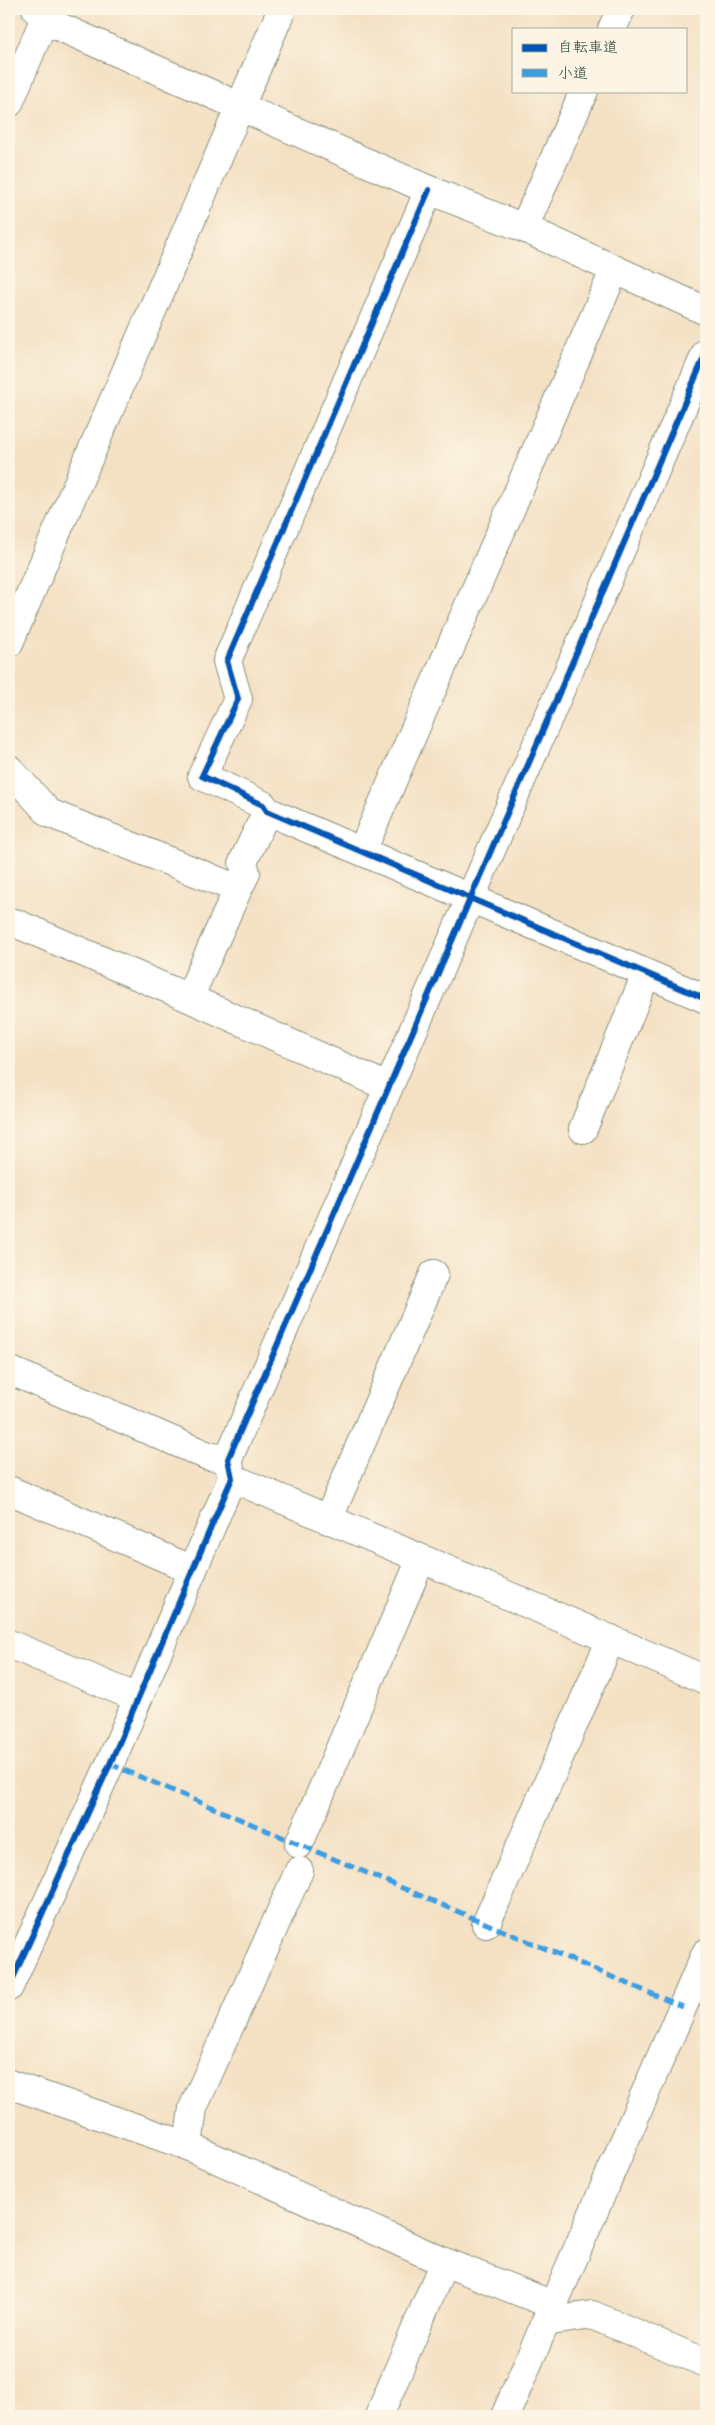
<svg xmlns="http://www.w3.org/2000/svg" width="715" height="2425" font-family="Pangolin,'Klee One',sans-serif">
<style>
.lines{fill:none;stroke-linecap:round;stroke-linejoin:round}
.minor-casing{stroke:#8a8f7c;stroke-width:30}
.minor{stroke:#fff;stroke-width:28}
.quiet{stroke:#3c9ee2;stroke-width:5;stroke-dasharray:10 5;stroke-linecap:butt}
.cycleway-casing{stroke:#fcf5e5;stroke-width:9}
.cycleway{stroke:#0057b8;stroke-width:6}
</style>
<rect width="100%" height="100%" fill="#fcf5e5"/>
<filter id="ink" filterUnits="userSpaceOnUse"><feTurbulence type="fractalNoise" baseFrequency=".02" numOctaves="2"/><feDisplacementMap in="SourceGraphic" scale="10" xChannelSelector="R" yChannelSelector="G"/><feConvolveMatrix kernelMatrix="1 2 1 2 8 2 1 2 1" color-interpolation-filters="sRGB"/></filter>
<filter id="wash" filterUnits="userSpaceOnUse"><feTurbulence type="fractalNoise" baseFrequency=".0096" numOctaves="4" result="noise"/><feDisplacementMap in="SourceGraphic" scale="20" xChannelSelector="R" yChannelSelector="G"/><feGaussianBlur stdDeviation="1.12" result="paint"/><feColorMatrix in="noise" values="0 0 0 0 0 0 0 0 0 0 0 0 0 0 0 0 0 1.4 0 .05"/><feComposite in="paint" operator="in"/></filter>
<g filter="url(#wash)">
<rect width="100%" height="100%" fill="#f4e1c4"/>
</g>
<g filter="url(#ink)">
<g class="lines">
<g class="minor-casing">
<g id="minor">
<path d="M36 9 44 20 429 190 524 228 706 311"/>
<path d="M612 29 621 9"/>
<path d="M9 103 44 20"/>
<path d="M429 190 227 661 238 699 202 776 263 805 267 811 706 999"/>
<path d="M524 228 584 91"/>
<path d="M9 643 282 9"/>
<path d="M9 769 49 813 238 889 246 873 243 862 267 811"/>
<path d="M362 851 614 271"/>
<path d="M238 889 189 998 388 1087"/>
<path d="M15 923 189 998"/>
<path d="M583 1129 646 974"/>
<path d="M9 1370 208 1456 228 1459"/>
<path d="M232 1478 706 1680"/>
<path d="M9 1490 193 1570"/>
<path d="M328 1520 434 1274"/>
<path d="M9 1644 138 1698"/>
<path d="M299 1844 421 1559"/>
<path d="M486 1924 611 1639"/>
<path d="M9 1987 110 1764 232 1478 228 1459 706 353"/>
<path d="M9 2084 188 2146 444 2262 553 2305"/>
<path d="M188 2146 193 2108 299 1871"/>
<path d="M545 2322 592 2315 706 2363"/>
<path d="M379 2416 444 2262"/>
<path d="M505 2416 706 1953"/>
</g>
</g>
<use href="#minor" class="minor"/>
<path class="quiet" d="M110 1764 683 2007"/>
<g class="cycleway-casing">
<g id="cycleway">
<path d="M429 190 227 661 238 699 202 776 263 805 267 811 706 999"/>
<path d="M9 1987 110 1764 232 1478 228 1459 706 353"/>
</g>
</g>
<use href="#cycleway" class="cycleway"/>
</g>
</g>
<rect width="715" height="2425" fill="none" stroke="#fcf5e5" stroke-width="30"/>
<rect x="512" y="28" width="175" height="65" fill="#fcf5e5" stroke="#a4ab9e"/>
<rect x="522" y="44" width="25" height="8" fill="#0057b8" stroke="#a4ab9e"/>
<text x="558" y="52" font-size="15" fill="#1f3d34">自転車道</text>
<rect x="522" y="69" width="25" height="8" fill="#3c9ee2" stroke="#a4ab9e"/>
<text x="558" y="78" font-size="15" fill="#1f3d34">小道</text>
</svg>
